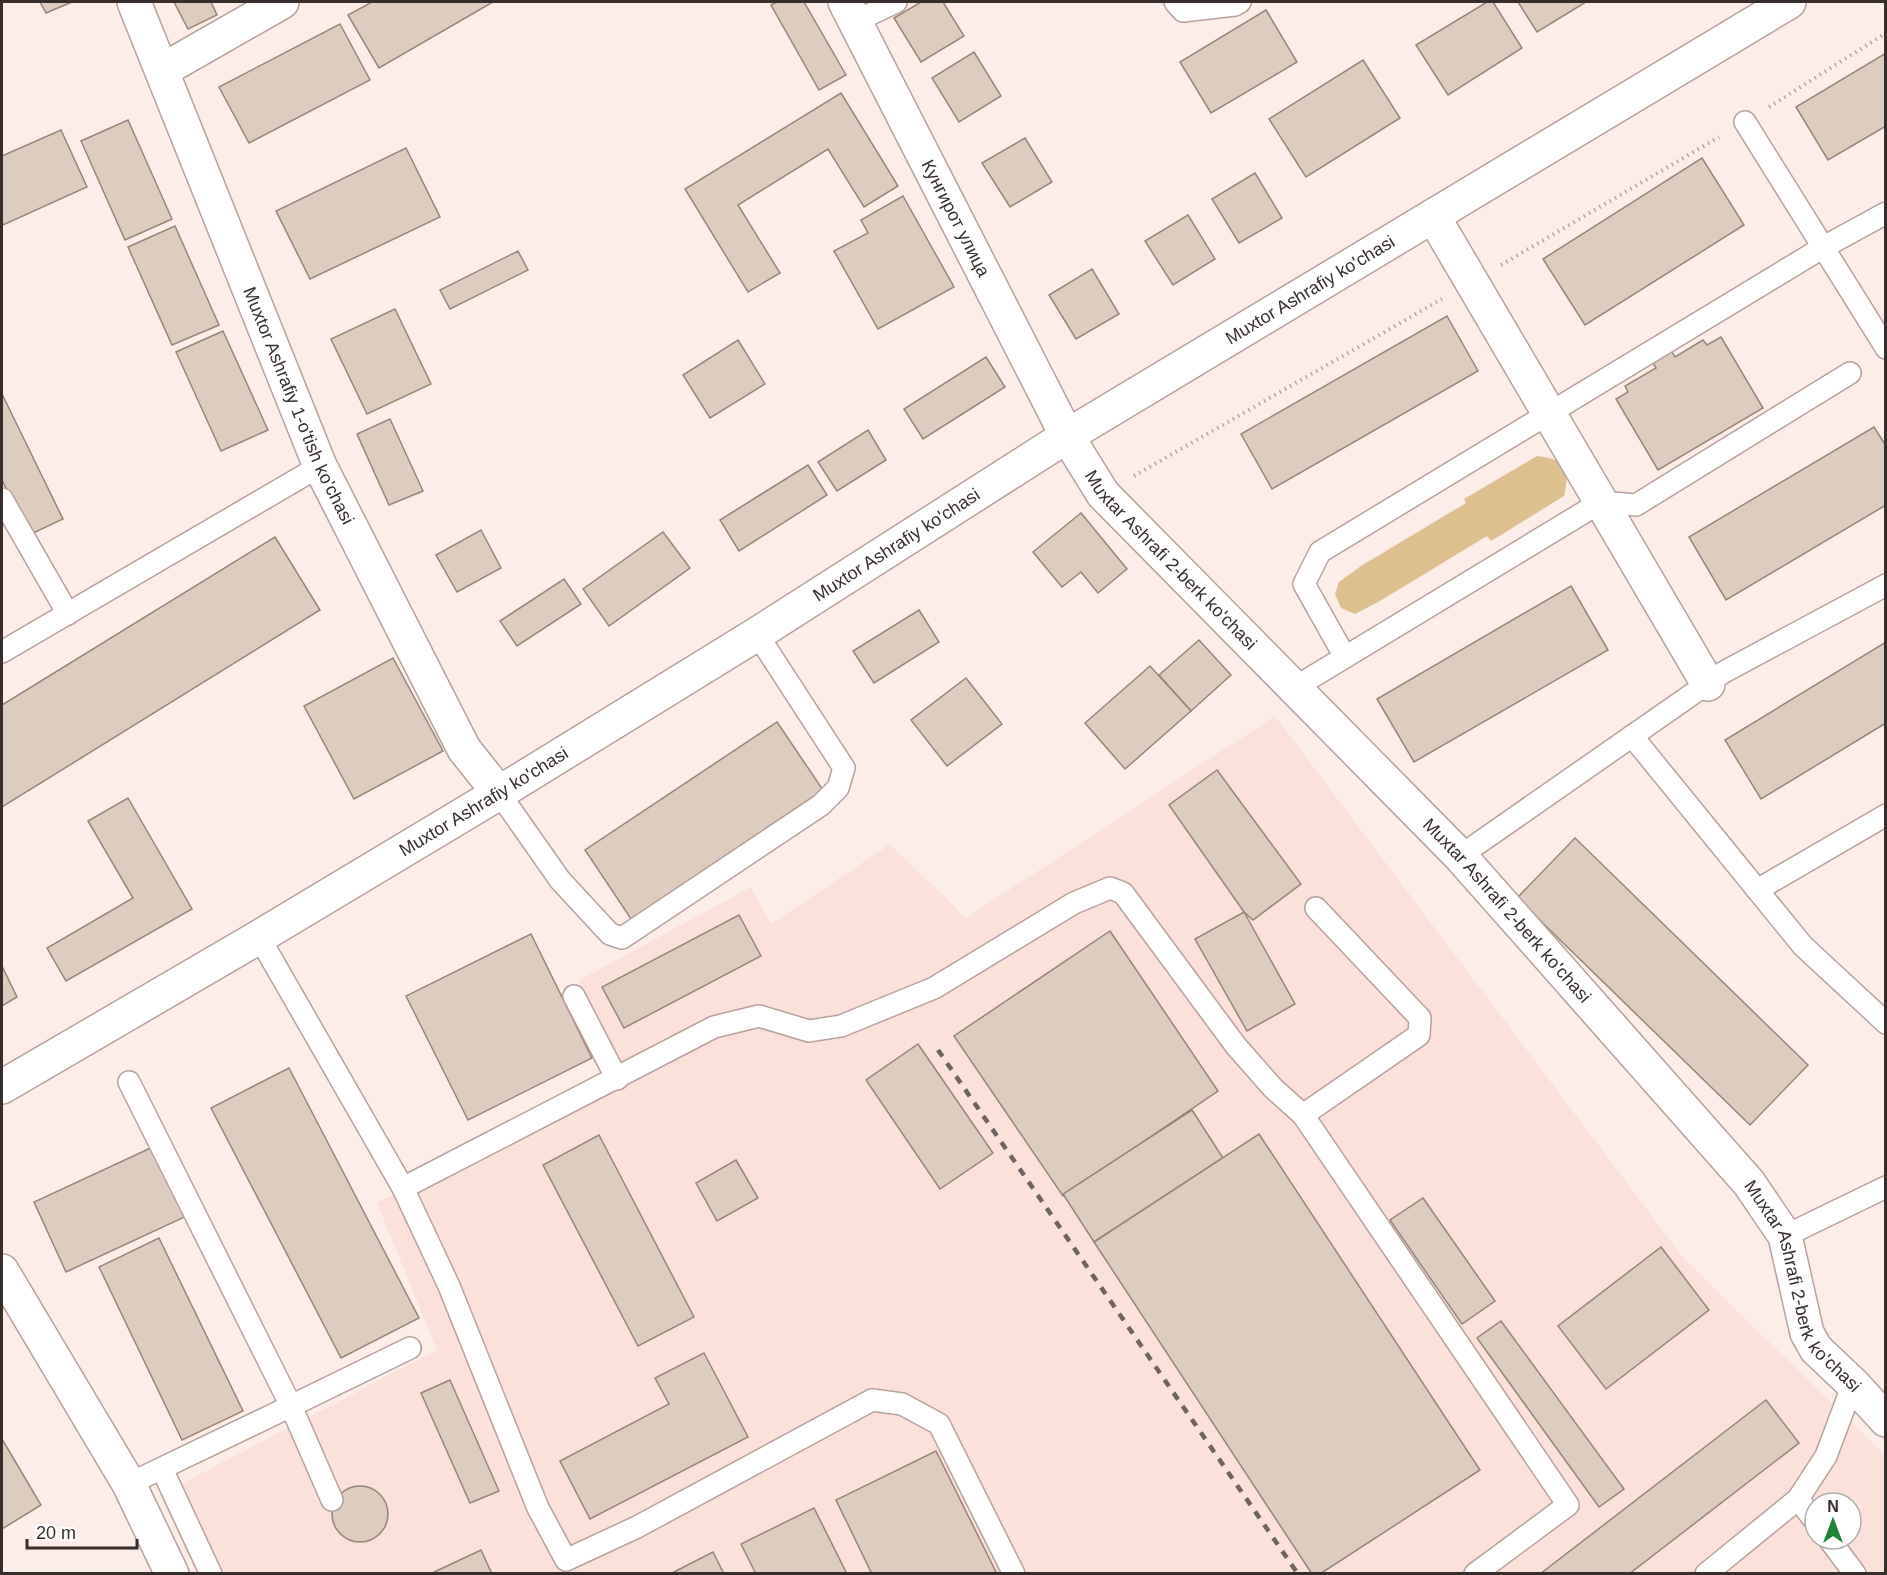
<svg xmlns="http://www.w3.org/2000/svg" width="1887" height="1575" font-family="Helvetica,sans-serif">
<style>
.built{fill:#fbe1d9;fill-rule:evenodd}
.green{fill:#dec08c}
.building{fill:#deccbe;stroke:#958477;stroke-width:1.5}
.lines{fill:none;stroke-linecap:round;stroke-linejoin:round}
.service-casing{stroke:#b7a19a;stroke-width:24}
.minor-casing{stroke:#b7a19a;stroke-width:36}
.secondary-casing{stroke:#b7a19a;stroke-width:36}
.path{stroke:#b1a5a1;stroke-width:4;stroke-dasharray:1.5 4.5;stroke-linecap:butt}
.service{stroke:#fff;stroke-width:21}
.minor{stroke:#fff;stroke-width:33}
.secondary{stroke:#fff;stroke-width:33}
.rail{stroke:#6d6360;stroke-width:4.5;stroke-dasharray:8 8;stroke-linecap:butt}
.labels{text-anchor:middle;stroke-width:6;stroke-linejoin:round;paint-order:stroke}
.street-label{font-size:18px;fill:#372e2b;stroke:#fff}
</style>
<rect width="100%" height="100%" fill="#fcede9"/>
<path class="built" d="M1275 716 1685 1260 1885 1455 1886 1573 197 1574 160 1495 437 1350 377 1203 622 1068 578 981 751 887 771 924 890 844 966 918ZM1815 1503H1851V1539H1815Z"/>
<path class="green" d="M1537 456C1568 460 1570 467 1564 496L1491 541 1487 536 1380 601 1355 614 1341 608 1335 594 1339 582 1361 566 1466 503 1464 499Z"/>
<g class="building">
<path d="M40 2H72L46 13Z"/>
<path d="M174 2H211L217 15 188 29Z"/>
<path d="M372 2H493L379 68 348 15Z"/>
<path d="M777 2H804L846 75 819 90 771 5Z"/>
<path d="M921 2H943L964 36 921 62 894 18Z"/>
<path d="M1487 2H1493L1522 48 1448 95 1416 45Z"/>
<path d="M1518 2H1586L1537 32Z"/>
<path d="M1266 10 1297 62 1211 113 1180 62Z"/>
<path d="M340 24 370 80 249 143 219 87Z"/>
<path d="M974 52 1001 96 959 122 932 78Z"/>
<path d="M1886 53V126L1828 160 1796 107Z"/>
<path d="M1363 60 1400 118 1306 177 1269 119Z"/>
<path d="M841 93 898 186 864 207 828 149 738 205 780 273 748 292 685 189Z"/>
<path d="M128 120 172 219 125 240 81 141Z"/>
<path d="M61 130 87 187 3 225 2 221V156Z"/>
<path d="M1025 138 1052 182 1010 207 982 163Z"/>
<path d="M406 148 440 217 310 279 276 211Z"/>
<path d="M1702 158 1744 225 1585 325 1543 259Z"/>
<path d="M1255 173 1282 218 1239 243 1212 199Z"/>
<path d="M903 196 954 287 878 329 834 251 868 233 861 220Z"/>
<path d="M1188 215 1215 259 1173 285 1145 241Z"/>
<path d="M175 226 219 325 172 345 128 247Z"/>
<path d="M518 251 528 270 450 309 440 290Z"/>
<path d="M1092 269 1119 314 1076 339 1049 295Z"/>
<path d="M395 309 431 384 367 414 331 339Z"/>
<path d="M1447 316 1478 371 1272 489 1241 434Z"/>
<path d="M223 331 268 430 221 451 176 352Z"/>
<path d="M1721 337 1763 408 1658 470 1616 399 1628 392 1625 386 1656 368 1652 361 1671 350 1675 357 1703 340 1707 345Z"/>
<path d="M738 340 765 384 710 418 683 375Z"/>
<path d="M986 357 1005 387 923 439 904 409Z"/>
<path d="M2 394 63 519 29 535 2 480Z"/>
<path d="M390 419 423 491 389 505 357 434Z"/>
<path d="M1874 427 1886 446V505L1726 600 1689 537Z"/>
<path d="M868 430 886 460 837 491 818 462Z"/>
<path d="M808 465 827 495 739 551 720 520Z"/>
<path d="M1081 513 1127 569 1098 593 1081 572 1062 587 1033 552Z"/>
<path d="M481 530 501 568 457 592 436 555Z"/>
<path d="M663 532 690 568 609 626 583 589Z"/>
<path d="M275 537 320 610 2 807V705Z"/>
<path d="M564 579 581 604 517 646 500 621Z"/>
<path d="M1571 586 1608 650 1414 762 1377 699Z"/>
<path d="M919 610 939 642 874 683 853 651Z"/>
<path d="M1199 640 1231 675 1191 711 1159 675Z"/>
<path d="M1886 642V723L1761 799 1725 740Z"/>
<path d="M393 658 443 751 354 799 304 706Z"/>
<path d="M1150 666 1191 711 1125 769 1085 723Z"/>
<path d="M966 678 1002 724 947 766 911 720Z"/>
<path d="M777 722 823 790 631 919 585 850Z"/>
<path d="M1217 770 1301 884 1253 920 1244 912 1169 805Z"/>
<path d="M128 798 192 909 66 981 47 948 133 898 88 821Z"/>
<path d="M1575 838 1808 1065 1750 1125 1517 898Z"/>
<path d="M1244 912 1295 1004 1247 1031 1195 939Z"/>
<path d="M739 915 761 956 624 1028 602 987Z"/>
<path d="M1110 931 1218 1091 1063 1196 954 1036Z"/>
<path d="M531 934 592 1058 468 1120 406 996Z"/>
<path d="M2 966 17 997 2 1006Z"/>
<path d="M918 1044 993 1153 940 1189 866 1080Z"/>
<path d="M289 1068 419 1318 341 1358 211 1108Z"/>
<path d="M1192 1110 1223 1158 1094 1242 1063 1194Z"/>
<path d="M1259 1134 1480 1470 1320 1574H1312L1094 1242Z"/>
<path d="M599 1135 694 1317 638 1346 543 1165Z"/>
<path d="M157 1145 189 1215 66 1272 34 1202Z"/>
<path d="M736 1160 758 1198 717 1221 696 1183Z"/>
<path d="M1423 1198 1495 1301 1462 1324 1390 1220Z"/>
<path d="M159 1238 243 1411 182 1440 99 1267Z"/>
<path d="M1661 1247 1709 1310 1606 1389 1558 1326Z"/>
<path d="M1501 1321 1624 1489 1599 1507 1477 1338Z"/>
<path d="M704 1353 748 1437 590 1519 560 1461 669 1404 655 1378Z"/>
<path d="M450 1380 499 1491 470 1503 421 1393Z"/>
<path d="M1766 1400 1799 1443 1629 1574H1540Z"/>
<path d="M2 1439 41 1505 2 1529Z"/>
<path d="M936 1451 997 1574H872L836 1500Z"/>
<circle cx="360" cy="1514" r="28"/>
<path d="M814 1508 847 1574H756L741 1544Z"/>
<path d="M481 1550 492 1574H430Z"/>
<path d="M713 1552 724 1574H670Z"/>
</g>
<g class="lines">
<g class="service-casing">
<g id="service">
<path d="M1175 2 1183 11 1235 5 1240 2"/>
<path d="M856 21 896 2"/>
<path d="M1745 122 1886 348"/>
<path d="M2 499 68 614"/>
<path d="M2 652 320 466"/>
<path d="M1345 657 1304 584 1320 552 1822 248 1886 213"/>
<path d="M1294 688 1601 502 1636 505 1850 373"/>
<path d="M1632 736 1803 946 1886 1023"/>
<path d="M499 793 560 880 610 934 622 938 821 805 838 788 844 768 757 634"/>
<path d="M1460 856 1724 672 1886 585"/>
<path d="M1757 890 1886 815"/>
<path d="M1316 908 1420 1018 1419 1035 1303 1115 1568 1505 1475 1574"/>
<path d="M259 937 403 1188 449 1286 538 1508 566 1560 637 1527 872 1400 902 1404 939 1424 1014 1574"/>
<path d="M574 996 617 1079"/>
<path d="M129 1082 291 1406 129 1484"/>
<path d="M403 1188 714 1027 759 1016 809 1031 841 1026 934 988 1074 903 1110 888 1123 893 1236 1046 1273 1088 1303 1115"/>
<path d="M1785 1236 1886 1187"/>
<path d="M162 1469 211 1574"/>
<path d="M1798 1499 1815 1521"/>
<path d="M332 1500 291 1406 410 1348"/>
<path d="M1829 1539 1855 1574"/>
<path d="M1706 1574 1798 1499 1826 1456 1853 1384"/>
</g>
</g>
<g class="minor-casing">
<g id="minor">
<path id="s1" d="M134 2 320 466 464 749 499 793"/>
<path id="s2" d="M845 2 1067 436 1103 494 1460 856 1749 1183 1785 1236 1807 1333 1816 1349 1853 1384 1886 1420"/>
<path d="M163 70 282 2"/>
<path d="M1433 216 1708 684"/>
<path d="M2 1271 129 1484 172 1574"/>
</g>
</g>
<g class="secondary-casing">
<g id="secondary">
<path id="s3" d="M2 1087 259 937 499 793 757 634 1067 436 1789 2"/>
</g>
</g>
<g class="path">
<path d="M1769 107 1886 33"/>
<path d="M1501 265 1719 137"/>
<path d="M1134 476 1442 299"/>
</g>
<use href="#service" class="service"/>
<use href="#minor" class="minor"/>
<use href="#secondary" class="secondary"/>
<path class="rail" d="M938 1050 1298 1574"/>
</g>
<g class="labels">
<g class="street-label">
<text dy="6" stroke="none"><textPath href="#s2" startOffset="243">Кунгирот улица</textPath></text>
<text dy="6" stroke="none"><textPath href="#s3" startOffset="1532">Muxtor Ashrafiy ko'chasi</textPath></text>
<text dy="6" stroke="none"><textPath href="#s1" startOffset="436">Muxtor Ashrafiy 1-o'tish ko'chasi</textPath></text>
<text dy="6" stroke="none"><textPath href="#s3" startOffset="1046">Muxtor Ashrafiy ko'chasi</textPath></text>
<text dy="6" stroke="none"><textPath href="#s2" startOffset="650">Muxtar Ashrafi 2-berk ko'chasi</textPath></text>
<text dy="6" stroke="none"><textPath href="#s3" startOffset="560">Muxtor Ashrafiy ko'chasi</textPath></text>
<text dy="6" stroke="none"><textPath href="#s2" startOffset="1136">Muxtar Ashrafi 2-berk ko'chasi</textPath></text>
<text dy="6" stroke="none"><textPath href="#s2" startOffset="1620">Muxtar Ashrafi 2-berk ko'chasi</textPath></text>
</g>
</g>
<rect width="1887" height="1575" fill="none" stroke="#372e2b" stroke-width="6"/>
<g transform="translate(1833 1521)"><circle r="28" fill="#ffffff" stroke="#afabaa" stroke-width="1.5"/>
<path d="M0-4.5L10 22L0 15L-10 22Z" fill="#1d8337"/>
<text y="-9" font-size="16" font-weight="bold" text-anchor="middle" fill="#372e2b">N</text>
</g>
<path d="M27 1539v9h110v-9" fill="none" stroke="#372e2b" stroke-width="3"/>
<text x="36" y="1539" font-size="18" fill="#372e2b" stroke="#ffffff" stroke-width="4.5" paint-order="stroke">20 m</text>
</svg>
